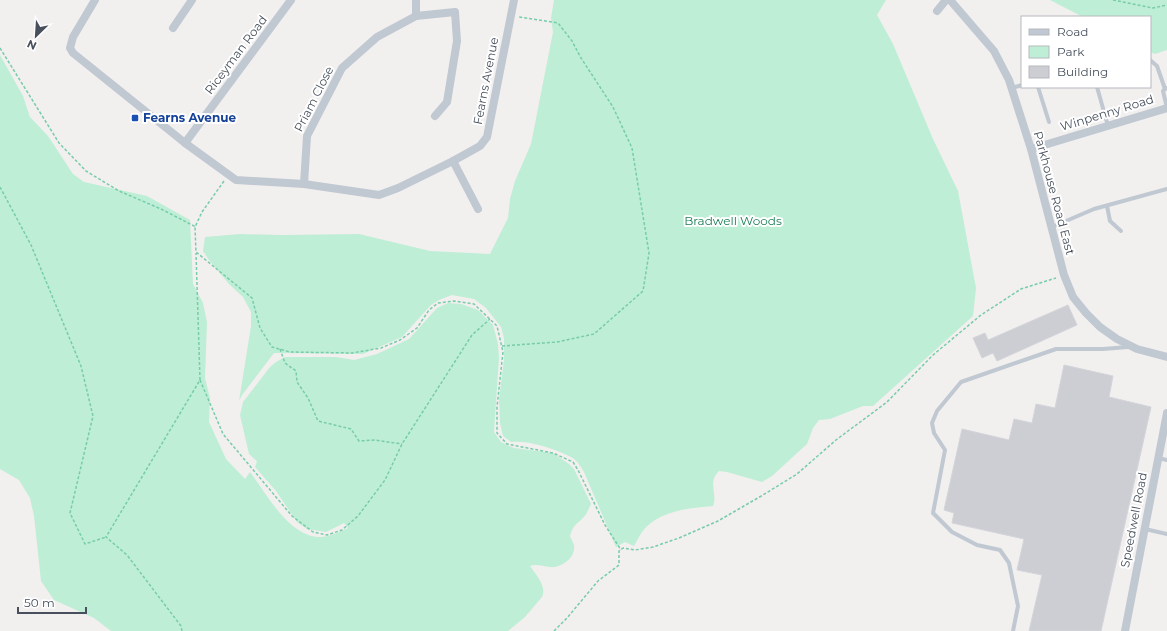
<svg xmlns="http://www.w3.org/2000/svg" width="1167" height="631" font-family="Montserrat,sans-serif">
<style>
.green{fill:#beeed5}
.building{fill:#ccced4;stroke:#d3d5da}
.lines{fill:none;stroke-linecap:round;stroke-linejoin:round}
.path{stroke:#7ca;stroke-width:1.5;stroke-dasharray:3 2;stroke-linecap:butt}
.service{stroke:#c0c8d1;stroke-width:4}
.minor{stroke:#c0c8d1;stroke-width:8}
.transit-dot{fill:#1a4fb4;stroke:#fff;stroke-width:1.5}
.labels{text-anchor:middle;stroke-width:4;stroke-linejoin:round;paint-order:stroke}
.street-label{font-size:12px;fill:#47505c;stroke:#fff}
.transit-label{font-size:12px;font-weight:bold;fill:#164399;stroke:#fff;text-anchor:start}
.park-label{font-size:12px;fill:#197d54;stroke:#fff}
</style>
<rect width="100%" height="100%" fill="#f2efef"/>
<g class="green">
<path d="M554 0H886L877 15 893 44 933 139 958 191 976 288 973 316 873 406H863L830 419 819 420 813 428 807 444 772 476 762 482 727 472 719 471C707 483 718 493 713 506 688 508 658 511 642 532 639 536 637 541 634 546L625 542 616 547 584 472C580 465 576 459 569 456 553 448 528 440 511 442L503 436 500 423 499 399 504 360V338L501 327 486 308 474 299 452 295 439 300 431 305 402 337 363 354 274 353 242 395 239 401 251 326V312L243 297 229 284 209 260 203 251 205 237 240 234 281 235 359 234 430 251 490 254 508 218 510 199 515 181 531 144 553 32 551 18Z"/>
<path d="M1050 0H1167V50L1155 54 1150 52V17H1083Z"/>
<path d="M0 55 23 96 30 117 48 136 73 174 84 182 147 196 190 220 193 284 203 303 207 322 205 378 210 398 209 422 226 459 245 479 250 472C266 493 288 535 318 537 327 538 339 532 348 528L344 523 326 532 307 529 297 522 276 491 255 467 257 461 249 454 240 415 243 402 270 367 276 362 285 357H336L354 360 377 354 409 339 437 308 448 303 461 304 478 310 493 325 498 344 499 358 494 432 501 442 514 448 553 453 569 464 574 469 591 504C589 508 587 514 583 518 575 526 574 524 570 536 571 539 573 542 574 545 576 556 565 565 555 567 546 568 538 563 530 566 536 575 547 586 542 597L525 617 508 631H111L94 618 54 600 41 581 34 516 30 498 19 480 0 469Z"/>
</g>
<g class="building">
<path d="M1068 305 1077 325 997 361 993 353 982 358 973 338 985 333 988 340Z"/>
<path d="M1064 365 1113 376 1109 397 1151 407 1101 631H1029L1042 575 1017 570 1024 539 952 523 954 513 944 510 962 429 1009 440 1014 419 1032 423 1036 404 1055 408Z"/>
</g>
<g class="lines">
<g class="path">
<path d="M1113 0 1153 8 1167 5"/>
<path d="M0 48 59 143 86 171 119 191 161 209 196 227"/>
<path d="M224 181 202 212 195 227 196 252 252 298 260 328 272 347 290 352 352 353 381 348 400 340 417 328 429 310 438 303 454 301 474 304 497 326 503 352 497 407V433L507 444 553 453 573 462 578 470 605 525 621 550"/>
<path d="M0 187 31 245 81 366 93 416 70 513 85 544 106 537"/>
<path d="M502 346 557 342 594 334 643 291 649 253 632 148 613 107 581 58 572 41 558 23 519 17"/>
<path d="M280 349 285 363 296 371 297 382 308 398 318 421 351 429 359 441 375 440 402 444"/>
<path d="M200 380 223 434 292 516 313 532 327 535 342 530 358 516 385 480 402 444 472 335 490 319"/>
<path d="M182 631 181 626 127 555 106 537 200 380 196 253"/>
<path d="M554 631 567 618 598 581 619 565V551L623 548 635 550 653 547 679 538 718 521 763 495 797 474 836 440 887 402 933 355 981 315 1021 289 1056 278"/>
</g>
<g class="service">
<path d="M1150 60 1157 66 1165 89"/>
<path d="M1038 87 1049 122"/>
<path d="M1097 87 1108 126"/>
<path d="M1012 88 1022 85"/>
<path d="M1166 88 1163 91 1167 108"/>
<path d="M1107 206 1110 221 1121 231"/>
<path d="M1052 227 1094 209 1167 189"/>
<path d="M1158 458 1167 460"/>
<path d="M1145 529 1167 534"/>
<path d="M1013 631 1018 606 1009 563 1000 550 977 545 952 532 933 513 945 450 934 433 932 423 937 411 961 382 1056 349H1103L1128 347"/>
</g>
<g class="minor">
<path d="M95 0 73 37 70 48 73 53 185 143 236 180 304 184 379 195 398 188 453 161 480 146 487 137 514 0"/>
<path d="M416 0V16"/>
<path d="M950 0 994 51 1009 80 1031 149 1064 275 1073 297 1086 313 1100 327 1117 339 1137 349 1167 357"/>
<path d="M937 11 946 0"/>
<path d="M173 28 192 0"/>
<path d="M185 143 291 0"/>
<path d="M1031 149 1167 108"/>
<path d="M453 161 478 209"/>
<path d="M304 184 307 136 342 68 377 37 416 16 455 12 457 41 447 102 435 116"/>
<path d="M1125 631 1167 413"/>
</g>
</g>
<rect class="transit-dot" x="131" y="114" width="8" height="8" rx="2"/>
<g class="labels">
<g class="street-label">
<text transform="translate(236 55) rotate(-53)" y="4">Riceyman Road</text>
<text transform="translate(486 81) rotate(-79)" y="4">Fearns Avenue</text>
<text transform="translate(314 99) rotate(-63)" y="4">Priam Close</text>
<text transform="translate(1107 113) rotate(-17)" y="4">Winpenny Road</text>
<text transform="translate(1054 193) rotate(75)" y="4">Parkhouse Road East</text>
<text transform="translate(1134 520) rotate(-79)" y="4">Speedwell Road</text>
</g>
<g class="transit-label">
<text x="143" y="122">Fearns Avenue</text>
</g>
<g class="park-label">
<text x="733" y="225">Bradwell Woods</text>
</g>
</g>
<rect x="1021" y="16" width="130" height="72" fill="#ffffff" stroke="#b5b9be"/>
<rect x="1029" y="29" width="20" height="6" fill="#c0c8d1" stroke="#b5b9be"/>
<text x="1057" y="36" font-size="12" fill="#47505c">Road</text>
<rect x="1029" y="46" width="20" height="12" fill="#beeed5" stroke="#b5b9be"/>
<text x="1057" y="56" font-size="12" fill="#47505c">Park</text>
<rect x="1029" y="66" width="20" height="12" fill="#ccced4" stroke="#b5b9be"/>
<text x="1057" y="76" font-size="12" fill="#47505c">Building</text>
<g transform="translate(36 36) rotate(205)" stroke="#ffffff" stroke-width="3" paint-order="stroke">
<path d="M0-3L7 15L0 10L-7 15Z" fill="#47505c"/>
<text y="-6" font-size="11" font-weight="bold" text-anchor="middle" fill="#47505c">N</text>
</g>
<path d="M18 607v6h68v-6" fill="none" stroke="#47505c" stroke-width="2"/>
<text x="24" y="607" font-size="12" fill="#47505c" stroke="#ffffff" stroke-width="3" paint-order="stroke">50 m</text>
</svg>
